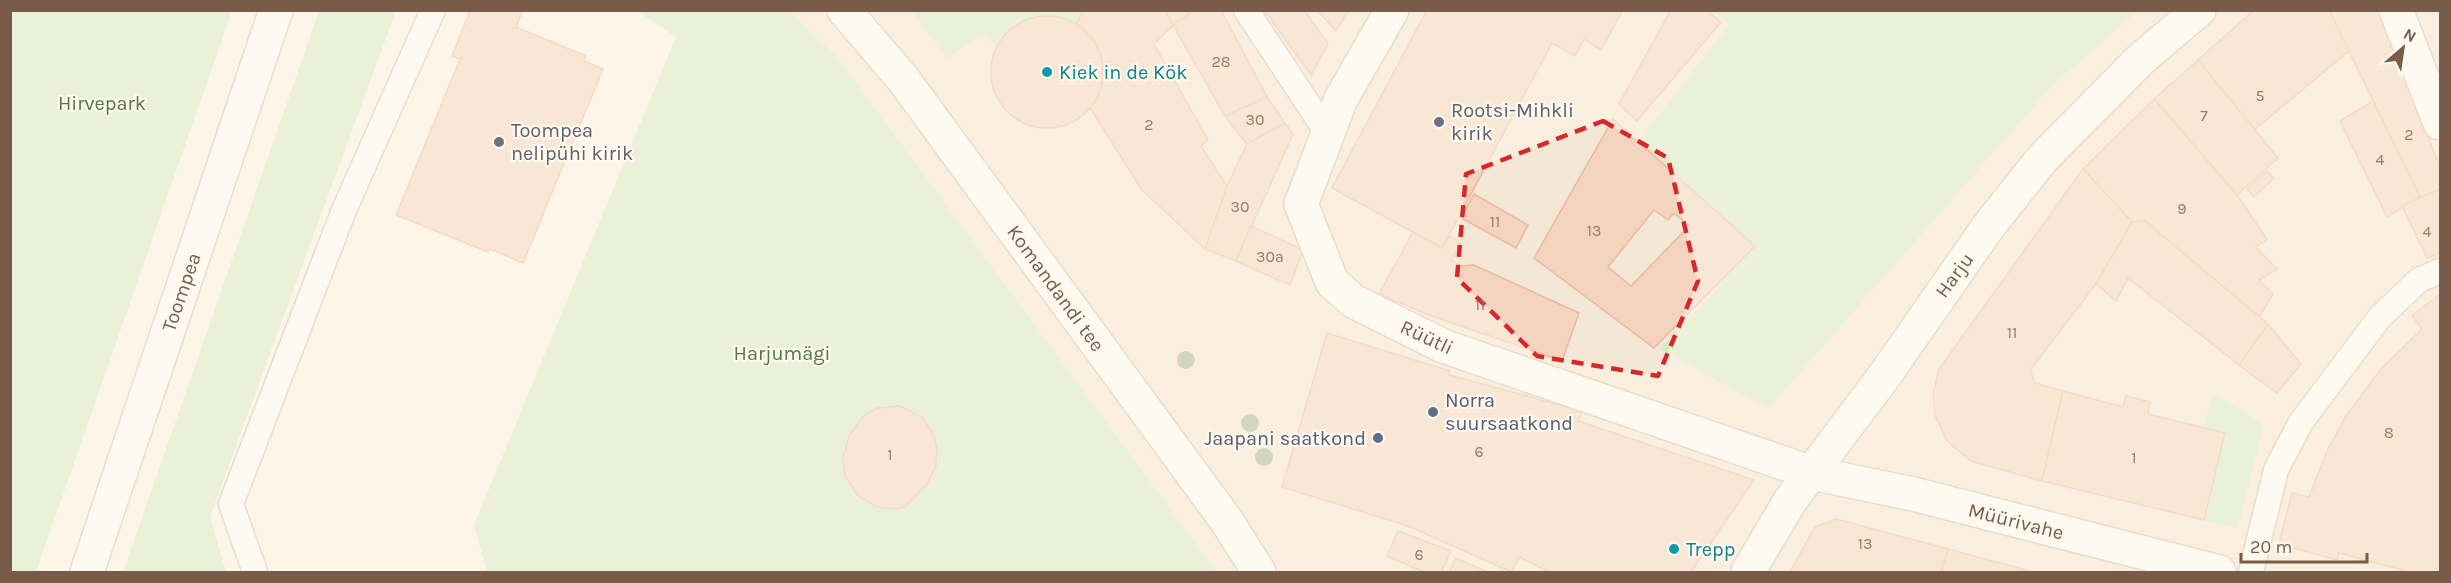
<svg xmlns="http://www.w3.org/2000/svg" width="2451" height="583" font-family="Karla,sans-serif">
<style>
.residential{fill:#f5e7d6}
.green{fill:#d5ecc5}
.building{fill:#f4d4be;stroke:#e8ba9e;stroke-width:1.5;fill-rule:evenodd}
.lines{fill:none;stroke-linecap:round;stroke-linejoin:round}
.lane-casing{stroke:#d0bdac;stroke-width:27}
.street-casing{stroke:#d0bdac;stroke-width:36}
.lane{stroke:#fff;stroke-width:24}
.street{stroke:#fff;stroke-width:33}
.tree{fill:#9eb18b}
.marked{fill:none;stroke:#d62828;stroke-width:4.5;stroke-dasharray:12 8;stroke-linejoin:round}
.culture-dot{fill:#0f9aa8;stroke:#fff9ef;stroke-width:2}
.worship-dot{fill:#6b7280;stroke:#fff9ef;stroke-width:2}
.service-dot{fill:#5c6f8a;stroke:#fff9ef;stroke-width:2}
.labels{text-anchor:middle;stroke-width:4.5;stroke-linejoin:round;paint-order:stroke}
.number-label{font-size:16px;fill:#987967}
.culture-label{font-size:20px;fill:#0d838f;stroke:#fff9ef;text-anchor:start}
.park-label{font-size:20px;fill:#507a3f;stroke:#fff9ef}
.worship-label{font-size:20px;fill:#5b616d;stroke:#fff9ef;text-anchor:start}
.street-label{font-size:20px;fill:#795b4a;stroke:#fff9ef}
.service-label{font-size:20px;fill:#4e5e75;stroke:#fff9ef;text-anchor:start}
</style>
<rect width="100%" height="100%" fill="#fdf5e8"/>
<path class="residential" d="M789 11H2440V572H1217L836 55Z"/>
<g class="green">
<path d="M10 11H232L36 572H10Z"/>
<path d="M319 11H396L210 517 226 572H123Z"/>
<path d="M637 11H789L836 55 1217 572H487L474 525 676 37Z"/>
<path d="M912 11H1084L1076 24C1047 8 1014 18 997 46L981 34 947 59Z"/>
<path d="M1714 11H2138L2052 86 1768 409 1660 349 1755 246 1639 140 1729 25Z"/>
<path d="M2213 393 2264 425 2238 529 2204 520 2225 433 2203 427Z"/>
</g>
<g class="building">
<path d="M470 10H523L516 27 586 56 584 61 603 69 523 263 490 249 488 252 396 215 460 59 452 56Z"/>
<path d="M1084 10H1165L1173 25 1154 44 1208 140 1201 146 1227 186 1205 249 1142 190 1090 108 1099 95 1103 72 1101 55 1094 41 1076 24Z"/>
<path d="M1165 10H1194L1173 25Z"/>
<path d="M1194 10H1221L1267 97 1225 116 1173 25Z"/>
<path d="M1264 10H1304L1328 44 1311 75Z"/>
<path d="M1317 10H1347L1348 11 1336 31Z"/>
<path d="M1427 10H1623L1601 50 1584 39 1575 56 1552 43 1442 248 1332 188Z"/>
<path d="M1671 10H1706L1721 22 1637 121 1619 104Z"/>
<path d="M2254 10H2329L2350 50 2253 131 2198 60Z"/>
<path d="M2329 10H2380L2440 168V189L2420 197Z"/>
<circle cx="1047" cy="72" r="56"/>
<path d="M2198 60 2278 158 2237 195 2154 99Z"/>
<path d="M1267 97 1285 123 1247 144 1225 116Z"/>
<path d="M2154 99 2237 195 2267 239 2256 247 2277 269 2259 280 2273 294 2259 317 2145 221 2132 222 2083 169Z"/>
<path d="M2373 101 2420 197 2387 217 2340 121Z"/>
<path d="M1613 119 1755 246 1654 348 1534 258ZM1654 210 1668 220 1674 213 1689 226 1631 286 1608 267Z"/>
<path d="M1285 123 1293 134 1236 261 1205 249 1227 186 1247 144Z"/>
<path d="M2083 169 2132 222 2096 284 2030 370 2035 383 2063 391 2042 481 1971 461 1947 441 1935 415 1933 395 1939 369Z"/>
<path d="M2267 171 2274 178 2254 197 2247 189Z"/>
<path d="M2440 189V253L2427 258 2402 206Z"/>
<path d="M1474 194 1528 225 1516 248 1461 218Z"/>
<path d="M2145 221 2268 324 2239 365 2128 278 2116 301 2096 284 2132 222Z"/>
<path d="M1251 226 1303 250 1290 285 1236 261Z"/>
<path d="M1413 232 1442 248 1450 236 1460 243 1452 260 1461 266 1474 265 1579 313 1562 361 1426 314 1379 294Z"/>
<path d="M2440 294V572H2409L2339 553 2337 560 2279 544 2292 493 2309 497 2328 449 2346 416 2381 369 2422 329 2412 316Z"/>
<path d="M2268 324 2301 364 2277 393 2239 365Z"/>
<path d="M1327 333 1450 371 1449 375 1582 411 1578 421 1754 480 1691 572H1549L1519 557 1512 572 1405 525 1282 487Z"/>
<path d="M2063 391 2123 407 2126 396 2150 402 2148 414 2225 433 2204 520 2042 481Z"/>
<path d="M900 406 922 417 934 435 937 451 936 466 927 484 906 506 896 509 876 507 857 495 845 476 843 458 849 436 863 416 877 408Z"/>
<path d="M1836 519 1948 549 1941 572H1790L1815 527Z"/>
<path d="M1398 531 1451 551 1441 572H1424L1387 556Z"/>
<path d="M1948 549 2030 571V572H1941Z"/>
<path d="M1455 558 1488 572H1449Z"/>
</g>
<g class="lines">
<g class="lane-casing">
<g id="lane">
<path d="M1246 10 1328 134"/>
<path d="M255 572 231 504 344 210 433 10"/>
<path d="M2251 572 2276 470 2301 422 2380 317 2419 280 2440 271"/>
</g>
</g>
<g class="street-casing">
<g id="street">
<path d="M844 10 903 79 1226 520 1259 572"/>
<path d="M1392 10 1341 99 1301 204 1332 282 1353 301 1443 346 1812 473 1913 494 2219 572"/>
<path d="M2396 10 2440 123"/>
<path d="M87 572 276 10"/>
<path d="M1748 572 1790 501 1885 375 1988 227 2042 159 2141 59 2199 10"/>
</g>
</g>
<use href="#lane" class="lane"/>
<use href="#street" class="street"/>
</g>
<g class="tree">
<circle cx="1186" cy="360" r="9"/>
<circle cx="1250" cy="423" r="9"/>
<circle cx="1264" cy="457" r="9"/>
</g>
<path d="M0 0H2451V583H0ZM1603 121 1668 158 1698 281 1658 376 1537 356 1457 278 1466 174Z" fill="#fdf5e8" fill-opacity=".55" fill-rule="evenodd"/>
<path class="marked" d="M1603 121 1668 158 1698 281 1658 376 1537 356 1457 278 1466 174Z"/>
<g class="culture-dot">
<circle cx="1047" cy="72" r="6"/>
<circle cx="1674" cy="549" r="6"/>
</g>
<g class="worship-dot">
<circle cx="1439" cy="122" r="6"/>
<circle cx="499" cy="142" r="6"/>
</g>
<g class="service-dot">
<circle cx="1433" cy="412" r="6"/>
<circle cx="1378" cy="438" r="6"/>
</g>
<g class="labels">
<g class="number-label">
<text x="1221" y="67">28</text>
<text x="2260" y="101">5</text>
<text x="2204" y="121">7</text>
<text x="1255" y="125">30</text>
<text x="1149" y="130">2</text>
<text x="2409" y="140">2</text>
<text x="2380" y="165">4</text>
<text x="1240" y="212">30</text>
<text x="2182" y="214">9</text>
<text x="1495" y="227">11</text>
<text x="1594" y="236">13</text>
<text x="2427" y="237">4</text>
<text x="1270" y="262">30a</text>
<text x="1480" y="310">11</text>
<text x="2012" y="338">11</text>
<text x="2389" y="438">8</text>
<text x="1479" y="457">6</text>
<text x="890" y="460">1</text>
<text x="2134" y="463">1</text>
<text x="1865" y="549">13</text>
<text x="1419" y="560">6</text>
</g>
<g class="culture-label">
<text x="1059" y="79">Kiek in de Kök</text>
<text x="1686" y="556">Trepp</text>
</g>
<g class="park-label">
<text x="102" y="110">Hirvepark</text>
<text x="782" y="360">Harjumägi</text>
</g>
<g class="worship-label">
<text x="1451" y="117">Rootsi-Mihkli<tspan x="1451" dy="23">kirik</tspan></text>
<text x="511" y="137">Toompea<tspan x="511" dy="23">nelipühi kirik</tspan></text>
</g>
<g class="street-label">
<text transform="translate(1954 275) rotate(-54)" y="7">Harju</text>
<text transform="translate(1056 288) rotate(54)" y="7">Komandandi tee</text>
<text transform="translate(181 292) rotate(-71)" y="7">Toompea</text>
<text transform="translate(1427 337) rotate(25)" y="7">Rüütli</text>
<text transform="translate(2016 521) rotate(14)" y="7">Müürivahe</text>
</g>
<g class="service-label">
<text x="1445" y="407">Norra<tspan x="1445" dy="23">suursaatkond</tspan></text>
<text x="1366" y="445" text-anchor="end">Jaapani saatkond</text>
</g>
</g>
<rect width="2451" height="583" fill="none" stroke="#795b4a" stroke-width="24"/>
<g transform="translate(2403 48) rotate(29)" stroke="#fff9ef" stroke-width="4.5" paint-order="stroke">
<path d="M0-4.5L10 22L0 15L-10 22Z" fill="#795b4a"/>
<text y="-9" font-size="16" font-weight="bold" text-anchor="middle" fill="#795b4a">N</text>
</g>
<path d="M2241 553v9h126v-9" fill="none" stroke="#795b4a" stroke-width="3"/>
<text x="2250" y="553" font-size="18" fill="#795b4a" stroke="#fff9ef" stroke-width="4.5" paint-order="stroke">20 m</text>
</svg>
